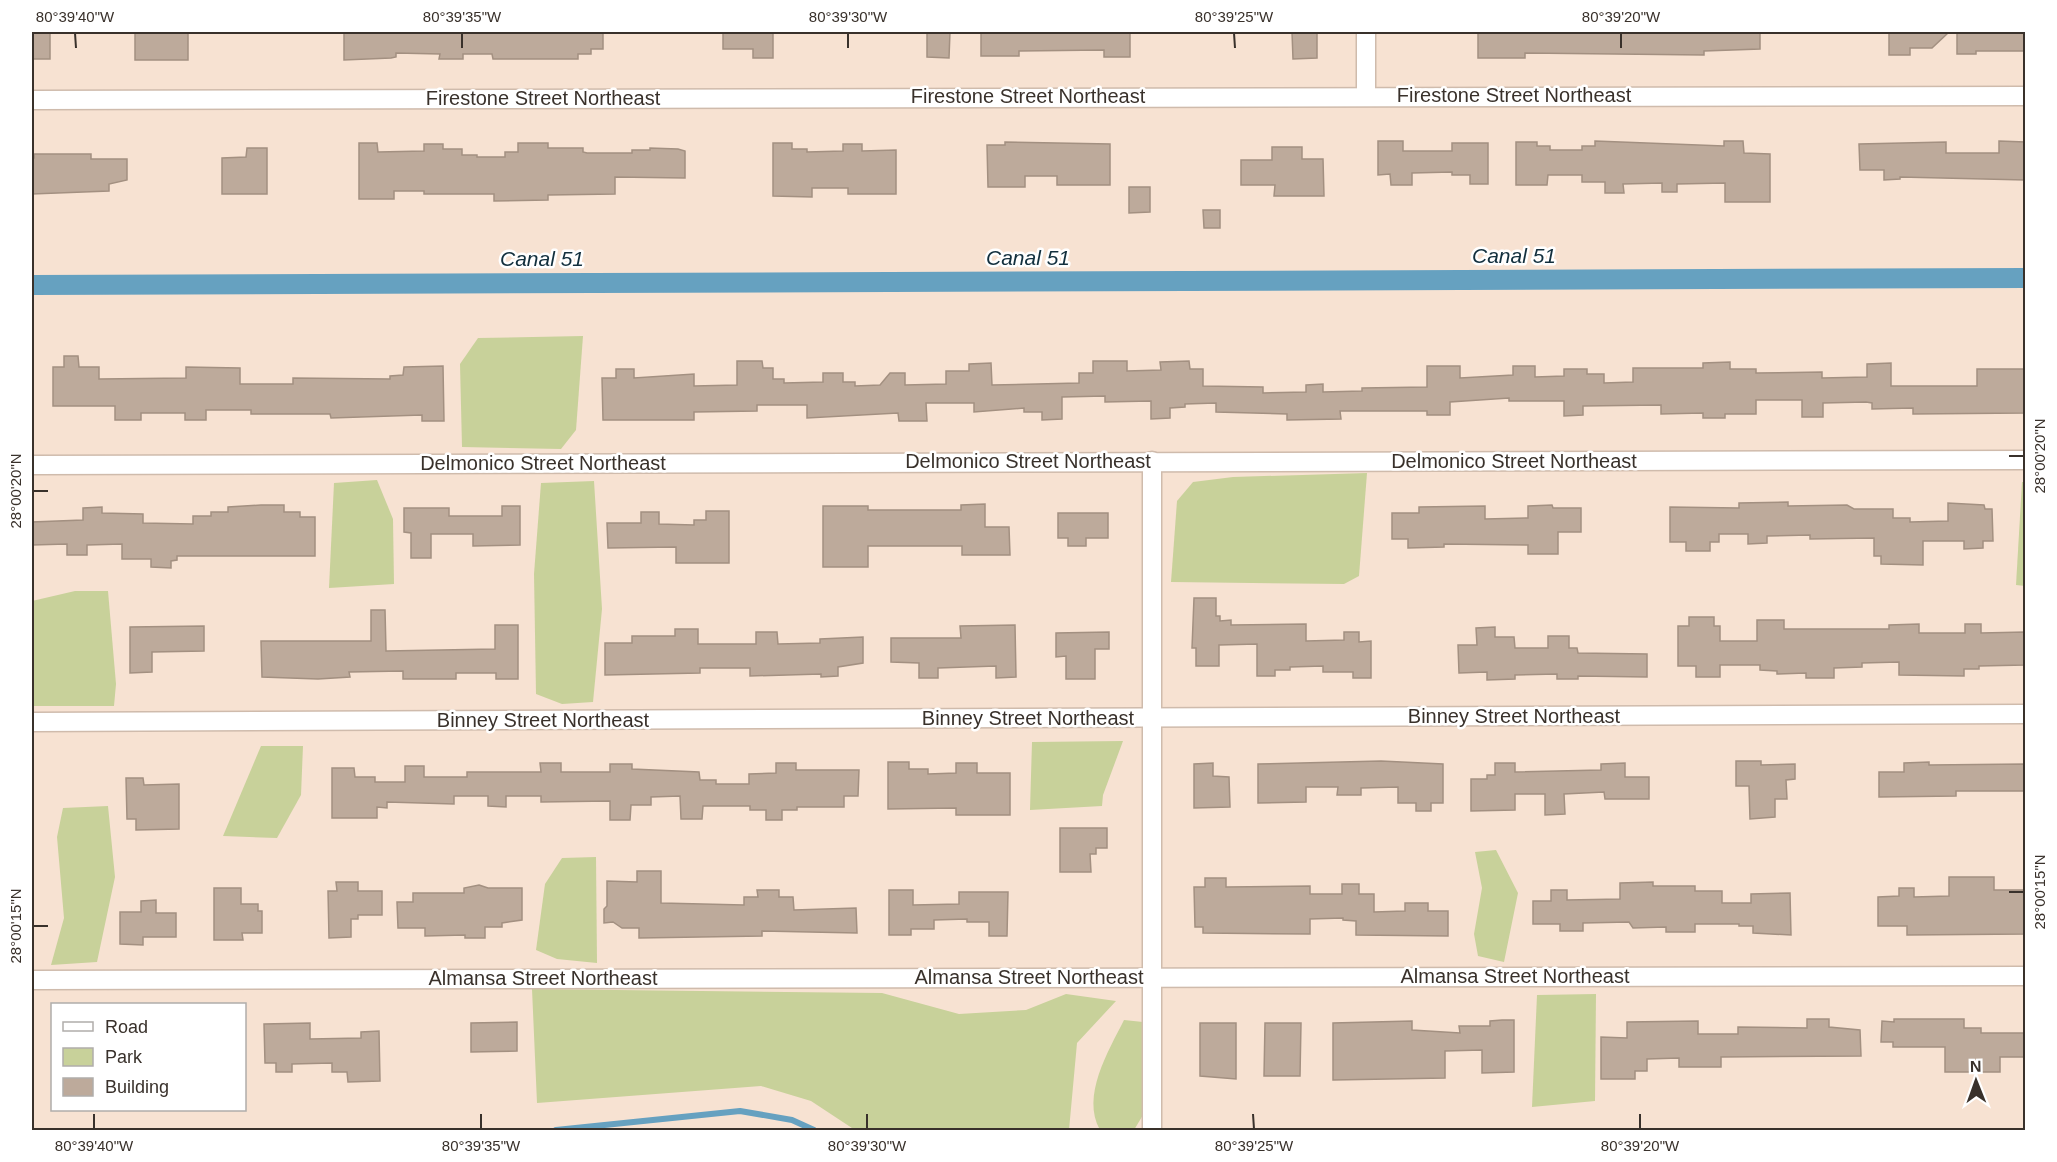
<svg xmlns="http://www.w3.org/2000/svg" width="2057" height="1162" font-family="Helvetica,sans-serif">
<style>
.green{fill:#c8d19a}
.lines{fill:none;stroke-linecap:round;stroke-linejoin:round}
.stream{stroke:#66a1c0;stroke-width:6}
.canal{stroke:#66a1c0;stroke-width:20}
.building{fill:#bdaa9b;stroke:#a39081;stroke-width:1.5}
.street-casing{stroke:#cfbbac;stroke-width:21}
.street{stroke:#fff;stroke-width:18}
.ticks{fill:none;stroke:#39312b;stroke-width:2}
.labels{text-anchor:middle;stroke-width:5;stroke-linejoin:round;paint-order:stroke}
.street-label{font-size:20px;fill:#39312b;stroke:#fff}
.water-label{font-size:21px;font-style:italic;fill:#122f3d;stroke:#fff}
.neatline{fill:none;stroke:#39312b;stroke-width:2}
.ticks-label{font-size:15px;text-anchor:middle;fill:#39312b}
</style>
<rect width="100%" height="100%" fill="#f7e2d2"/>
<g class="green">
<path d="M583 336 576 430 561 449 462 447 460 364 478 338Z"/>
<path d="M1367 473 1359 576 1344 584 1171 582 1177 501 1193 482 1233 477Z"/>
<path d="M377 480 393 519 394 584 329 588 334 483Z"/>
<path d="M594 481 602 609 593 702 562 704 536 694 534 574 541 483Z"/>
<path d="M2022 482H2026L2025 586 2016 585Z"/>
<path d="M75 591H108L116 684 114 706H32V601Z"/>
<path d="M1123 741 1103 795 1102 806 1030 810 1032 742Z"/>
<path d="M261 746H303L301 795 277 838 223 836Z"/>
<path d="M108 806 115 877 97 962 51 965 64 918 57 837 63 808Z"/>
<path d="M1496 850 1518 893 1504 962 1478 956 1474 934 1482 888 1475 852Z"/>
<path d="M596 857 597 963 557 959 536 950 545 884 562 858Z"/>
<path d="M532 989 882 993 959 1014 1026 1010 1066 994 1116 1001 1077 1043 1069 1130H855L811 1101 761 1086 537 1103Z"/>
<path d="M1596 994 1595 1101 1532 1107 1537 995Z"/>
<path d="M1124 1020 1143 1022 1146 1110 1134 1130H1100C1081 1096 1108 1052 1124 1020Z"/>
</g>
<g class="lines">
<path class="stream" d="M556 1130 740 1111 792 1120 814 1130"/>
<path class="canal" d="M32 285 2026 278"/>
</g>
<g class="building">
<rect x="32" y="32" width="18" height="27"/>
<path d="M135 32H185L188 33V60H135Z"/>
<path d="M344 32H603V49H591V54H578V59H493L492 54H463V59H439L440 54 396 53V57L391 58 344 60Z"/>
<path d="M723 32H773V58H753V49H723Z"/>
<path d="M927 32H950L949 58 927 57Z"/>
<path d="M981 32H1130V57H1104V50L1019 51V56H981Z"/>
<path d="M1292 32H1317V58L1293 59Z"/>
<path d="M1478 32H1760V49L1704 51V55L1525 53V58H1478Z"/>
<path d="M1889 32H1949L1932 48H1910V55H1889Z"/>
<path d="M1957 32H2025V51H1976V54H1957Z"/>
<path d="M1378 141H1403V151H1452V143H1488V184H1470V175H1452V172L1412 173V185H1391L1390 174 1378 175Z"/>
<path d="M1595 141 1724 146V141H1743L1744 153 1770 154V202H1725V183L1677 184V192H1662V183L1623 184 1624 193H1605V182H1582V175H1548L1547 185H1516V142H1537V146H1550V150H1582V146H1595Z"/>
<path d="M1999 141 2025 142V180L1900 177V179L1884 180V170H1860L1859 144 1946 142V153H1999Z"/>
<path d="M1005 142 1110 144V185H1057V176H1025V187H988L987 145H1005Z"/>
<path d="M359 143H377L378 152 424 151V144H443V149H462V155H477V157H505V152H518V143H548V148H583V152L587 153H632V150H650V148L678 149 685 151V178L615 177V194L548 195V200L494 201V194H424V191H394V199H359Z"/>
<path d="M773 143H792V149H807V152L843 151V144H862V151L896 150V194H848V188H812V197L773 196Z"/>
<path d="M1272 147H1302V159H1323L1324 196H1274L1275 185H1241V160H1272Z"/>
<path d="M247 148H267V194H222V158L246 157Z"/>
<path d="M34 154H91V159H127V180L109 184V191L32 194V158H34Z"/>
<path d="M1129 187H1150V212L1129 213Z"/>
<path d="M1203 210H1220V228H1204Z"/>
<path d="M64 356H78L79 367H99V379L186 378V367L240 368V384H293V378L390 379V376L403 375 404 367 443 366 444 421H422V415L331 418 330 414H251V410H206V420H185V413H141V420H115V406H53V367H64Z"/>
<path d="M737 361H762L763 368H773V379H784V383L823 382V373H843V382H855V386L880 385 890 373H905V385L946 384V371H969V364L991 363 992 385 1079 383V373H1093V361H1127V371L1161 370 1160 362 1189 361 1190 369H1203V386L1263 387V393L1306 392V385L1323 384V392L1362 391V388L1427 387V366H1460V378L1513 375V366H1535V377L1564 376V369H1587V374H1604V383L1633 382V368H1703V363L1730 362V369H1756V373L1822 372V378L1867 377V364L1891 363V386H1977V369H2025V413L1913 414V408L1872 409V403L1866 402 1823 403V417H1802V400H1756V414H1725V418H1703V413L1661 414V405L1583 406V415L1564 416V401H1509V398L1450 402V415H1427V411H1340L1341 419 1287 420V414L1216 412V403L1185 404V407L1170 408V418L1151 419V401L1105 402V396L1062 397V419L1042 420V412H1024V408L974 412V403H926L927 421H899L898 413 807 418V405H757V411L694 412V420H603L602 378H616V369H634V378L694 374V386L737 385Z"/>
<path d="M1788 502V506L1847 505 1854 509H1893V518H1910V522L1948 521V503L1984 505 1985 509H1992L1993 541H1983V548L1964 549V541H1923V565L1881 564V556H1874V538L1810 539V535L1767 536V543L1748 544V534H1719V542H1710V551H1686V542H1670V507L1739 508V503Z"/>
<path d="M985 504V527H1009L1010 555H962V546H868V567H823V506H868V510H961V505Z"/>
<path d="M261 505H284V512H300V517H315V556H177V560L171 561V568L151 567V559H122V544L87 545V555H67V544L32 545V522L83 520V508L102 507V513L143 514V523L193 524V516H211V512H228V507Z"/>
<path d="M1552 505 1553 508H1581V532H1558V554H1528V545L1444 544V547L1408 548V539H1392V513H1419V507L1485 506V519L1528 518V506Z"/>
<path d="M502 506H520V545L473 546V534H431V558H411V533L404 532V508H449V516H502Z"/>
<path d="M706 511H729V563H676V547L608 548 607 523H641V512H659V524L694 525V520H706Z"/>
<path d="M1058 513H1108V538H1086V546H1068V538H1058Z"/>
<path d="M1194 598H1216V616H1220V621L1231 620V625L1306 624V641L1344 640V632H1359V642L1371 641V678H1353V672H1323V666L1290 667V670H1275V676H1257V644L1219 645V666H1196V648H1192Z"/>
<path d="M371 610H385L386 651 495 649V625H518V679H496V673H456V679H403V671L349 672 350 677 318 679 262 677 261 641H371Z"/>
<path d="M1689 617H1714V626H1720V641H1757V620H1784V629H1889V625L1919 624V633H1965V624H1981V633L2025 632V665L1979 666V669H1964V676L1899 675V662L1862 663V667L1834 668V678H1806V673L1777 674V671L1760 670V665H1720V677H1696V666H1678V626H1689Z"/>
<path d="M1015 625 1016 677 996 678V666L938 668V678H919V663L891 662V638H961L960 626Z"/>
<path d="M204 626V651L152 652V672L130 673V627Z"/>
<path d="M1495 627V637H1514L1515 648H1548V636H1569V648H1577L1578 653 1647 654V677L1578 676V679H1557V674L1515 675V679L1487 680V672L1459 673 1458 645H1477L1476 628Z"/>
<path d="M675 629H698V644H756V632H777L778 644 820 643V639L863 637V663L838 667V676L821 677V674L750 676V668H700V673L605 675V643H632V636H675Z"/>
<path d="M1109 632V649H1095V679H1066V656L1056 657V633Z"/>
<path d="M1381 761 1443 764V803H1431V811H1416V803H1398V787L1361 788V795H1337L1338 787H1306V802L1258 803V764Z"/>
<path d="M1736 761H1761V765L1795 764V779L1786 780 1787 799H1775V817L1750 819 1749 786H1736Z"/>
<path d="M888 762H909V769H928V774L956 773V763H977V773H1010V815H956V808L888 809Z"/>
<path d="M1929 762V765L2025 764V791H1956V796L1879 797V772H1904V763Z"/>
<path d="M540 763H561V772H610V764H632V769L699 772 700 780H716V784H749V774L776 773V763H796V770H859L858 796H844V807H797V810H782V820H766V810H750V806H703L702 819H681L680 796 651 797V805H631L630 820H610V801L541 802V796H506V807L488 806V796H454V804L387 802V808L377 807V818H332V768H354L355 777H375V782H405V766H424V777H467V772H541Z"/>
<path d="M1213 763V776L1229 777 1230 807 1194 808V764Z"/>
<path d="M1495 763H1515V772L1601 770V764L1625 763V777H1649V799H1605L1604 792 1564 794 1565 814 1545 815V794H1515V810L1471 811V779H1487V775H1495Z"/>
<path d="M126 778H143L144 785 179 784V829L136 830V819H127Z"/>
<path d="M1060 828H1107V848H1096V854H1090L1091 872H1060Z"/>
<path d="M637 871H661V903L744 905V897H758L757 890H779V897H793L794 910 856 908 857 933 762 931V936L639 938V928H622L613 922 604 923V909L607 906V881L637 882Z"/>
<path d="M1949 877H1994V890H2025V934L1907 935V926H1878V897L1899 896V888H1914V897L1949 896Z"/>
<path d="M1205 878H1226V887L1310 886V894H1342V884H1359V894H1374V912L1405 911V903H1428V911H1448V936L1356 935V921L1343 920V918L1310 919V934L1203 933V927H1195L1194 887H1205Z"/>
<path d="M336 882H358V891H382V915H358V919H351V937L329 938 328 891H337Z"/>
<path d="M1653 882V886H1695V891H1722V903H1751V894L1790 893 1791 935 1753 933V926H1739V924H1695V932H1666V927L1633 928 1629 922 1583 923V931H1560V924H1533V901H1551V890H1567V900L1620 899V883Z"/>
<path d="M479 885 488 888H522V920L502 923V927H485V938H465V935L425 936V928H398L397 902H413V893H464V888Z"/>
<path d="M214 888H241V904H258V911H262V933H242L243 940H214Z"/>
<path d="M889 890H913V905L959 904V892H1008L1007 936H989V922H967V919L934 920V929H911V935H889Z"/>
<path d="M156 900V913H176V937H143V945L120 944V912H141V901Z"/>
<path d="M1807 1019H1829V1027L1860 1030 1861 1056 1721 1057V1067H1679V1058L1647 1059V1071H1635V1079H1601V1037L1627 1038V1022L1698 1021V1034H1738V1027L1807 1028Z"/>
<path d="M1894 1019H1964V1028H1981V1033H2025V1057H2000V1072H1945V1047H1893V1042H1881L1882 1021 1894 1022Z"/>
<path d="M1502 1020H1514V1072L1482 1073V1050L1445 1051V1078L1333 1080V1023L1412 1021V1030L1460 1033 1459 1026H1490V1021Z"/>
<path d="M517 1022V1051L471 1052V1023Z"/>
<path d="M310 1023V1039L361 1038V1032L379 1031 380 1081 348 1082 347 1072H332V1063L292 1064V1072H276V1063H265L264 1024Z"/>
<path d="M1200 1023H1236V1079L1200 1076Z"/>
<path d="M1265 1023H1301L1300 1076H1264Z"/>
</g>
<g class="lines">
<g class="street-casing">
<g id="street">
<path d="M1366 95V32"/>
<path d="M32 100 2026 96"/>
<path d="M32 465 2026 460"/>
<path d="M32 722 2026 714"/>
<path d="M32 980 2026 976"/>
<path d="M1152 1130V461"/>
</g>
</g>
<use href="#street" class="street"/>
</g>
<path class="ticks" d="M75 33 76 48M462 33V48M848 33V48M1234 33 1235 48M1621 33V48M2009 456H2024M33 491H48M2009 892H2024M33 926H48M94 1114V1129M481 1114V1129M867 1114V1129M1253 1114 1254 1129M1640 1114V1129"/>
<g class="labels">
<g class="street-label">
<text x="1514" y="102">Firestone Street Northeast</text>
<text x="1028" y="103">Firestone Street Northeast</text>
<text x="543" y="105">Firestone Street Northeast</text>
<text x="1028" y="468">Delmonico Street Northeast</text>
<text x="1514" y="468">Delmonico Street Northeast</text>
<text x="543" y="470">Delmonico Street Northeast</text>
<text x="1514" y="723">Binney Street Northeast</text>
<text x="1028" y="725">Binney Street Northeast</text>
<text x="543" y="727">Binney Street Northeast</text>
<text x="1515" y="983">Almansa Street Northeast</text>
<text x="1029" y="984">Almansa Street Northeast</text>
<text x="543" y="985">Almansa Street Northeast</text>
</g>
<g class="water-label">
<text x="1514" y="263">Canal 51</text>
<text x="1028" y="265">Canal 51</text>
<text x="542" y="266">Canal 51</text>
</g>
</g>
<rect width="2057" height="1162" fill="none" stroke="#ffffff" stroke-width="66"/>
<rect x="51" y="1003" width="195" height="108" fill="#ffffff" stroke="#b0adaa" stroke-width="1.5"/>
<rect x="63" y="1022" width="30" height="9" fill="#ffffff" stroke="#b0adaa" stroke-width="1.5"/>
<text x="105" y="1033" font-size="18" fill="#39312b">Road</text>
<rect x="63" y="1048" width="30" height="18" fill="#c8d19a" stroke="#b0adaa" stroke-width="1.5"/>
<text x="105" y="1063" font-size="18" fill="#39312b">Park</text>
<rect x="63" y="1078" width="30" height="18" fill="#bdaa9b" stroke="#b0adaa" stroke-width="1.5"/>
<text x="105" y="1093" font-size="18" fill="#39312b">Building</text>
<g transform="translate(1976 1081) rotate(359)" stroke="#ffffff" stroke-width="4.5" paint-order="stroke">
<path d="M0-4.5L10 22L0 15L-10 22Z" fill="#39312b"/>
<text y="-9" font-size="16" font-weight="bold" text-anchor="middle" fill="#39312b">N</text>
</g>
<rect x="33" y="33" width="1991" height="1096" class="neatline"/>
<g class="ticks-label">
<text x="75" y="22">80°39'40"W</text>
<text x="462" y="22">80°39'35"W</text>
<text x="848" y="22">80°39'30"W</text>
<text x="1234" y="22">80°39'25"W</text>
<text x="1621" y="22">80°39'20"W</text>
<text transform="translate(2040 456) rotate(-90)" y="5">28°00'20"N</text>
<text transform="translate(16 491) rotate(-90)" y="5">28°00'20"N</text>
<text transform="translate(2040 892) rotate(-90)" y="5">28°00'15"N</text>
<text transform="translate(16 926) rotate(-90)" y="5">28°00'15"N</text>
<text x="94" y="1151">80°39'40"W</text>
<text x="481" y="1151">80°39'35"W</text>
<text x="867" y="1151">80°39'30"W</text>
<text x="1254" y="1151">80°39'25"W</text>
<text x="1640" y="1151">80°39'20"W</text>
</g>
</svg>
